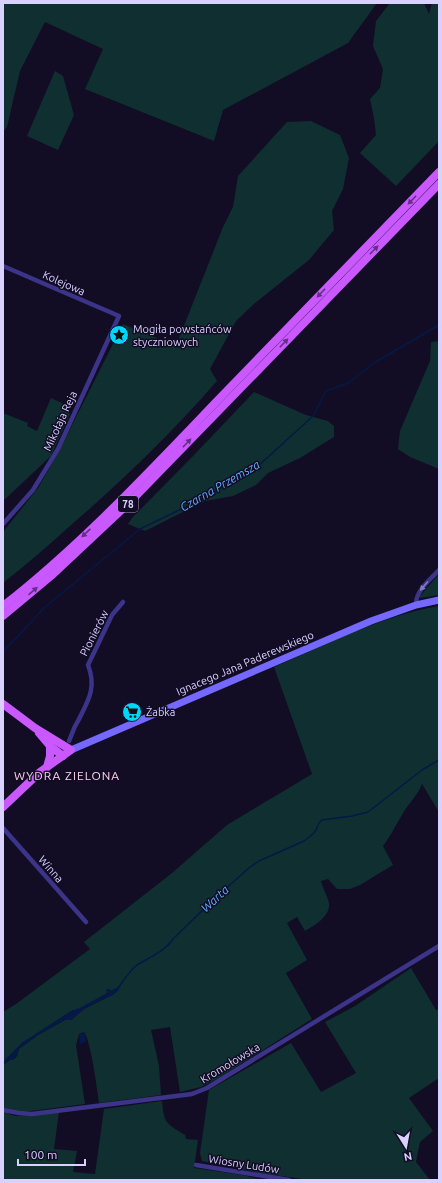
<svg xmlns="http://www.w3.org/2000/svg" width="442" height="1183" font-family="Ubuntu,sans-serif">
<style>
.green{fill:#0f2f30}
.water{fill:#051946}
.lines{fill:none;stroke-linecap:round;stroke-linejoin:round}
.stream{stroke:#051946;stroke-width:1.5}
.street{stroke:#3b3488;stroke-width:4.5}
.secondary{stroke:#7468ff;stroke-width:7}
.primary{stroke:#c958ff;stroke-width:8}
.oneway{fill:#642f87}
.oneway2{fill:#827bbe}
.labels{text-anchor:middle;stroke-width:3;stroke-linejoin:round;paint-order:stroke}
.shield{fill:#120d25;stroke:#9d96be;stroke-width:1}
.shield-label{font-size:10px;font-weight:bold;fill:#d9d1ff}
.street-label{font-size:11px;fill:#d9d1ff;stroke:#120d25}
.poi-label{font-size:11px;fill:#d9d1ff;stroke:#120d25;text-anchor:start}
.water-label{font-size:12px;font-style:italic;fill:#5fadff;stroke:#120d25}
.neighbourhood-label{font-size:12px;letter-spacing:1px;fill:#ffd3ed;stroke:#120d25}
</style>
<rect width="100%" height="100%" fill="#120d25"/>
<g class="green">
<path d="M3 3H377L348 43 223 110 214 141 85 89 103 49 45 22 20 71 7 127 3 132Z"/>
<path d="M390 3H424L429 14 432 3H439V141L396 186 360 153 376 135 374 118 370 99 380 88 383 69 373 46 376 21Z"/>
<path d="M55 71 63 76 74 115 58 150 27 136Z"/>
<path d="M311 121 340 135 349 158 343 189 332 211 334 230 309 260 255 303 236 321 210 369 217 381C172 433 122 481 70 526 48 546 26 565 3 583V532L38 488 58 453 123 324 176 346 223 227 233 207 238 176 287 122Z"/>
<path d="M439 341V469L410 457 398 449 400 431 430 361 431 342Z"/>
<path d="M254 392 306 415 328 421 334 426V437L300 458 268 473 256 485 233 496 205 501 145 531 128 524 132 518 194 455Z"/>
<path d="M51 398C59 402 69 404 70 414L51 456 3 501V413L28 423 27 426 37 431Z"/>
<path d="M439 574V595L420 598V596Z"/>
<path d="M439 606V812L422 784C418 795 409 803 403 813 396 825 391 835 383 846L393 865 360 885 350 889H337L328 879 321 881C323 889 328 897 329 903 331 916 314 926 305 931L297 917 287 923 307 960 286 973 312 1019 217 1079 201 1087 180 1092 170 1027 151 1030 159 1066 161 1095 99 1103C97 1089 91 1041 84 1032L79 1034 76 1045 85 1104 31 1111H20L3 1108V1065L10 1060 14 1059 17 1056 19 1049 38 1035 65 1020H71L84 1009 114 994V989L112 991 107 989V993L104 995 76 1011 73 1010 22 1043 3 1062V1012L16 1004 90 949 84 942 172 873 227 825 312 774 274 667C328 644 381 616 439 606Z"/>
<path d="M411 968 436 1010 439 1009V1078L409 1098 433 1131 420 1142 416 1162 430 1180H309L260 1173 202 1161 200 1153 209 1090 291 1043 321 1092 356 1073 325 1022 355 1006Z"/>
<path d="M162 1101C164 1124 166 1123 185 1135L186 1139 198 1140 194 1168 243 1175 262 1180H3V1112L15 1116H20L59 1112 54 1149 77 1151 73 1172 95 1174 104 1109Z"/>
</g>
<g class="water">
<path d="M120 986 118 991 114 994 84 1009 71 1020H65L38 1035 19 1049 17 1056 14 1059 10 1060 3 1065V1062L22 1043 73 1010H76V1008L78 1009 104 995 107 993 106 989 112 990Z"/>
<path d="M85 1033 86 1042 80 1044 79 1034Z"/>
</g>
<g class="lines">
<g class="stream">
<path d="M3 652 44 608 140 529 202 499 256 468 313 416 326 391 348 383 374 363 439 325"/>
<path d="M119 987C124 979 130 971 137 965 150 957 165 951 173 939L213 900 250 867 259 861 304 841 313 834 316 830 319 823 322 820 352 816 368 812 422 770 439 760"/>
</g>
<g class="street">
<path d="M3 266 119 316 58 449 33 490 3 524"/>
<path d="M416 605C415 591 430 580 439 570"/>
<path d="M69 741C72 734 74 727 78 721 88 701 97 688 88 665L112 615 123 602"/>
<path d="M3 828 86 922"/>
<path d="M3 1110 19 1113 32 1114 192 1094 207 1088 439 946"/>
<path d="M196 1165 289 1180"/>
</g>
<path class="secondary" d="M71 750 371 621 416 605 439 600"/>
<g class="primary">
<path d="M3 606C81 545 149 472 217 401 291 324 365 248 439 172"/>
<path d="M3 616 51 576 130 502 439 184"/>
<path d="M3 704 35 728 71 750 40 772 3 807"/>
<path d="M39 733 50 746 63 756"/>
<path d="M47 767 50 756V746"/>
</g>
</g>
<defs><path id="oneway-solid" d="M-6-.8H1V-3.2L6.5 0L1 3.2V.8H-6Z"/></defs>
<g class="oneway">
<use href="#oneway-solid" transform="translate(412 200) rotate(134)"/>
<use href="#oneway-solid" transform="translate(374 250) rotate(-46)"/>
<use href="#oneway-solid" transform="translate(321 293) rotate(134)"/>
<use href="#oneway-solid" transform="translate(284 343) rotate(-46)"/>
<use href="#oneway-solid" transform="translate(187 443) rotate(-46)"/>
<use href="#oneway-solid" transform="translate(86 533) rotate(137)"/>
<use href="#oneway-solid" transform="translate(33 591) rotate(-41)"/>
</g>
<use class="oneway2" href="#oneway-solid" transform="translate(424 586) rotate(131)"/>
<defs>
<g id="sight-disc" transform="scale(1)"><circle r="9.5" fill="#00d6fc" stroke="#120d25"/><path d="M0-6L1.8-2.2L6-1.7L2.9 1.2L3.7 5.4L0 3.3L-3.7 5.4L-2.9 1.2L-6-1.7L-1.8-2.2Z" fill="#111"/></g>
<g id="supermarket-disc" transform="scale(1)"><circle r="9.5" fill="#00d6fc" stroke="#120d25"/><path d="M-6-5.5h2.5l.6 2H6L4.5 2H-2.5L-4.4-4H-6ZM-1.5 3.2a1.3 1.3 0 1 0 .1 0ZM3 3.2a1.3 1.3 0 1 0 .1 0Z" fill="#111"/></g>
</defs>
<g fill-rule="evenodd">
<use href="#sight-disc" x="119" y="335"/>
<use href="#supermarket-disc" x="132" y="712"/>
</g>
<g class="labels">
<rect class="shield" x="118" y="496" width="20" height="16" rx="3"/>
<g class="shield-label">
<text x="128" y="508">78</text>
</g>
<g class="street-label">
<text transform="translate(64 283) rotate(24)" y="4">Kolejowa</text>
<text transform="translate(60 421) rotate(-65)" y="4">Mikołaja Reja</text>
<text transform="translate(94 633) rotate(-63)" y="4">Pionierów</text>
<text transform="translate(245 663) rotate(-23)" y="4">Ignacego Jana Paderewskiego</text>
<text transform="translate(51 869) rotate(49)" y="4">Winna</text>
<text transform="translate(230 1063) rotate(-31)" y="4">Kromołowska</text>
<text transform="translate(244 1164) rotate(9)" y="4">Wiosny Ludów</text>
</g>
<g class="poi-label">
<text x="133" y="333">Mogiła powstańców<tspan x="133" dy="13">styczniowych</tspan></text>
<text x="146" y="716">Żabka</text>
</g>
<g class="water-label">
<text transform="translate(220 486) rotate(-30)" y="4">Czarna Przemsza</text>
<text transform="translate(215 899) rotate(-43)" y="4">Warta</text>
</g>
<g class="neighbourhood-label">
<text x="67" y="780">WYDRA ZIELONA</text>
</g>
</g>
<rect width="442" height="1183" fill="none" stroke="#d9d1ff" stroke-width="8"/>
<g transform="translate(406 1147) rotate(169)" stroke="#120d25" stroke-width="3" paint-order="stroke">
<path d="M0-3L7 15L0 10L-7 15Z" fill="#d9d1ff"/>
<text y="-6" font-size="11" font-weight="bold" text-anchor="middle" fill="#d9d1ff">N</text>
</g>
<path d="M18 1159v6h67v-6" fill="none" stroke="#d9d1ff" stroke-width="2"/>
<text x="24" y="1159" font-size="12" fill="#d9d1ff" stroke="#120d25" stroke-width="3" paint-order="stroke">100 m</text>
</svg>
